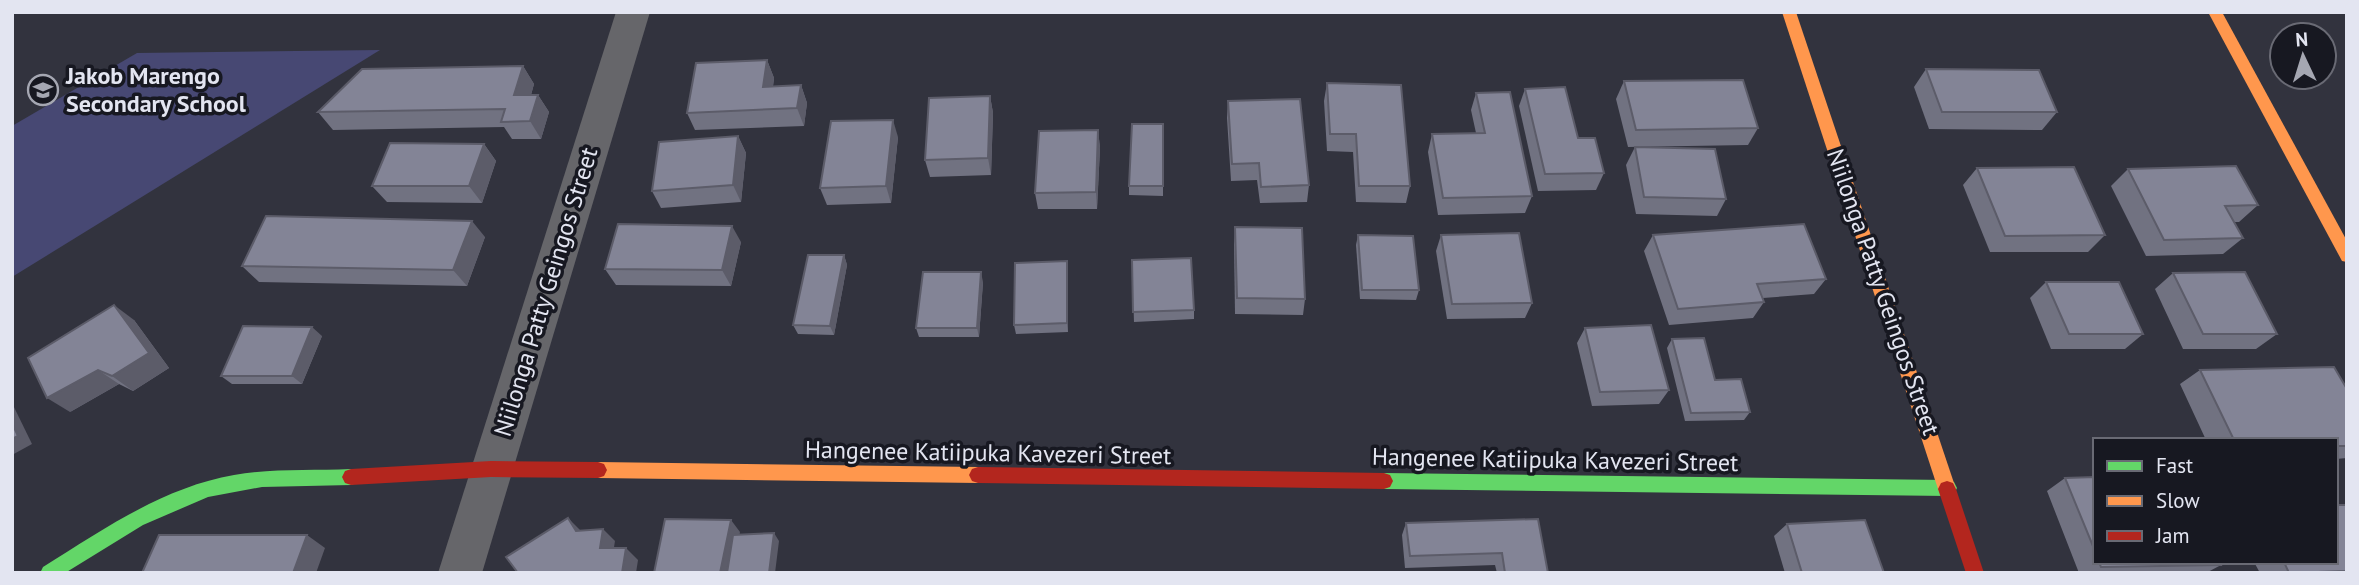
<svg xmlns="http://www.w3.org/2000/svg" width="2359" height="585" font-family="'PT Sans',sans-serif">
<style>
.green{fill:#474873}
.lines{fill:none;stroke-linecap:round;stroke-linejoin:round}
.street{fill:#66666a;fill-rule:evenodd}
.fast{fill:#63d668;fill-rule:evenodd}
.slow{fill:#ff974d;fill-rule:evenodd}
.jam{fill:#b3261e;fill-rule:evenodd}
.wall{fill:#717281}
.shaded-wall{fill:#5c5c69}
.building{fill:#838496;stroke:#5c5c69;stroke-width:2}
.labels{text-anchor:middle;stroke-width:7;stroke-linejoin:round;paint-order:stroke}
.poi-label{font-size:24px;font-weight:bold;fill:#e3e5f1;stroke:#171821;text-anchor:start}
.street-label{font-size:24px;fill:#e3e5f1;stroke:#171821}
</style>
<rect width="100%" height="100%" fill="#32333e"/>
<path class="green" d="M380 50 12 277V126L137 53Z"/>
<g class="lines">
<path class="street" d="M616 12H650L482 573H438Z"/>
<g class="fast">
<path d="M351 469 357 471 360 477 357 483 351 485 262 487 208 497 143 525 65 573H40L43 567C102 530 164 487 234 475 272 468 312 471 351 469Z"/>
<path d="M1384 473 1948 480 1954 482 1957 488 1954 494 1948 496 1384 489 1378 487 1375 481 1378 475Z"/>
</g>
<g class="slow">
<path d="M1782 12H1796L1956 489 1953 495 1947 497 1941 495 1938 489Z"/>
<path d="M2208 12H2222L2347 241V262L2342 261Z"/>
<path d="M598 462 978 467 984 469 987 475 984 481 978 483 598 478 592 476 589 470 592 464Z"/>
</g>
<g class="jam">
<path d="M491 461 598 462 604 464 607 470 604 476 598 478 491 477 351 485 345 483 342 477 345 471 351 469Z"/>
<path d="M978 467 1384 473 1390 475 1393 481 1390 487 1384 489 978 483 972 481 969 475 972 469Z"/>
<path d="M1947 481 1953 483 1956 489 1984 573H1966L1938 489 1941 483Z"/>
</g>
</g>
<g class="wall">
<path d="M767 60 774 78 773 87 801 85 807 103 804 126 695 130 687 113Z"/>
<path d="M523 66 534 84 531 95H538L549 112 541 139H512L504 127 333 130 318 112Z"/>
<path d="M1926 69 2057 112 2042 130 1929 129 1914 87Z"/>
<path d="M1624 81 1758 128 1748 145 1628 147 1616 99Z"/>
<path d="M1327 83 1410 186 1406 203 1356 202 1353 152 1327 151 1324 101Z"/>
<path d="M1525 89 1578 138 1604 173 1596 190 1538 191 1519 106Z"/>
<path d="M1476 93 1532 196 1525 213 1438 215 1428 152 1432 134 1476 133 1471 110Z"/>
<path d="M990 96 993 113 991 175 930 177 925 160Z"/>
<path d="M1228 101 1309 185 1307 202 1260 203 1257 180 1231 181 1227 118Z"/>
<path d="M1163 124V196L1129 195V186Z"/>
<path d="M1098 130 1100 148 1097 209H1038L1035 193Z"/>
<path d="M738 136 746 153 741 202 661 208 652 191Z"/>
<path d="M898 137 891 203 827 205 820 188Z"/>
<path d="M484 144 496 161 482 203 387 202 372 186Z"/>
<path d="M1635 147 1726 199 1717 216 1636 214 1626 165Z"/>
<path d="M1977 168 2105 235 2088 252H1990L1963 185Z"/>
<path d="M2128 169 2258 205 2239 222H2234L2243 238 2223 254 2146 256 2111 186Z"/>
<path d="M1235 227 1305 299 1303 315 1235 314 1234 244Z"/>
<path d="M1358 235 1419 290 1416 300 1360 299 1356 245Z"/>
<path d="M1441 235 1532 303 1525 318 1447 319 1436 251Z"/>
<path d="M1653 235 1826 279 1814 294 1763 298 1764 302 1753 318 1669 325 1644 251Z"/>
<path d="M485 237 467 286 259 282 242 266Z"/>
<path d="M741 242 731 286 616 285 605 269Z"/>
<path d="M844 255 847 265 834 335 798 334 793 325Z"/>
<path d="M1132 260 1194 310V319L1134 322Z"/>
<path d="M1068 270V332L1016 334 1014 325Z"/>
<path d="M2173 273 2277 334 2256 349H2183L2155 289Z"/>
<path d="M983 282 979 337H919L916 328Z"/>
<path d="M2046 282 2143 334 2125 349H2051L2030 298Z"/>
<path d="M134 320 169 368 133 391 119 384 70 412Z"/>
<path d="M1585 328 1669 390 1659 404 1592 406 1577 343Z"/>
<path d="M322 336 302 384H232L221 376Z"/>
<path d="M1672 339 1715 380 1750 412 1744 420 1685 421 1667 348Z"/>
<path d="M2200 370 2347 389V458L2336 459V440H2206L2180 384Z"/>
<path d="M2095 477V562H2220L2221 565 2206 573H2079L2047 491 2065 478Z"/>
<path d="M2347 505V573H2260L2254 562H2336Z"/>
<path d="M1538 519 1548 573H1497L1495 565 1405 568 1402 535 1406 523Z"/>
<path d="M1787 524 1884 573H1785L1774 536Z"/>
</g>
<g class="shaded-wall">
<path d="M767 60 774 78 770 105 763 87Z"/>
<path d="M523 66 534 84 526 112 514 95Z"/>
<path d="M801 85 807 103 804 126 797 108Z"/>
<path d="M538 95 549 112 541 139 530 121Z"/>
<path d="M990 96 993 113 991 175 988 158Z"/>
<path d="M893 120 898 137 891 203 886 186Z"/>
<path d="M1098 130 1100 148 1097 209 1096 192Z"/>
<path d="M738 136 746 153 741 202 733 185Z"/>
<path d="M484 144 496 161 482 203 469 186Z"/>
<path d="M472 221 485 237 467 286 453 270Z"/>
<path d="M732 226 741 242 731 286 722 270Z"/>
<path d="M844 255 847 265 834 335 830 326Z"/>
<path d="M1067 261 1068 270V332L1067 323Z"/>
<path d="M981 272 983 282 979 337 977 328Z"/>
<path d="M114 305 134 320 169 368 133 391 112 376Z"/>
<path d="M312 327 322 336 302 384 292 376Z"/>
<path d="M98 370 119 384 70 412 47 398Z"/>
<path d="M12 403 32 444 12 455Z"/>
<path d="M568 518 581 531H576Z"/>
<path d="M731 520 740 532 733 573H720Z"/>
<path d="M603 529 615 541 612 560 600 548Z"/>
<path d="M774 533 779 541 775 573H769Z"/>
<path d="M307 535 325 548 316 573H293Z"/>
<path d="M626 548 638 560 636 573H622Z"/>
</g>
<g class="building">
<path d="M767 60 763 87 801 85 797 108 687 113 696 63Z"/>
<path d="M523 66 514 95H538L530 121 501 122 505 109 318 112 362 69Z"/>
<path d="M1926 69 2039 70 2057 112H1942Z"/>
<path d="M1743 80 1758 128 1636 130 1624 81Z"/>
<path d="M1327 83 1401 85 1410 186H1359L1356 134H1330Z"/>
<path d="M1565 87 1578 138H1595L1604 173 1545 174 1525 89Z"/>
<path d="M1510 92 1532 196 1443 198 1432 134 1485 133 1476 93Z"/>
<path d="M990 96 988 158 925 160 929 98Z"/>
<path d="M1300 99 1309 185 1261 187 1259 163 1232 164 1228 101Z"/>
<path d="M893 120 886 186 820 188 831 121Z"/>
<path d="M1132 124H1163V186H1129Z"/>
<path d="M1098 130 1096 192 1035 193 1039 131Z"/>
<path d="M738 136 733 185 652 191 659 142Z"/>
<path d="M390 143 484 144 469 186H372Z"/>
<path d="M1635 147 1715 149 1726 199 1644 197Z"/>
<path d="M2236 166 2258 205 2225 206 2243 238 2164 240 2128 169Z"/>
<path d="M2074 167 2105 235 2005 236 1977 168Z"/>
<path d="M266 216 472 221 453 270 242 266Z"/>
<path d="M618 224 732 226 722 270 605 269Z"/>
<path d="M1804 224 1826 279 1757 284 1764 302 1678 309 1653 235Z"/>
<path d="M1235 227 1302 228 1305 299 1237 298Z"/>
<path d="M1519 233 1532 303 1452 304 1441 235Z"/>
<path d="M1358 235 1413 236 1419 290H1362Z"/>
<path d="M808 255H844L830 326 793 325Z"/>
<path d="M1191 258 1194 310 1133 312 1132 260Z"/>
<path d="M1067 261V323L1014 325 1015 263Z"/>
<path d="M923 272H981L977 328H916Z"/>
<path d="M2245 272 2277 334H2203L2173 273Z"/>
<path d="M2046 282H2119L2143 334H2069Z"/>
<path d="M114 305 149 353 112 376 98 370 47 398 28 358Z"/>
<path d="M1651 325 1669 390 1600 392 1585 328Z"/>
<path d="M243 326 312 327 292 376H221Z"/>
<path d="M1704 338 1715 380 1741 379 1750 412 1691 413 1672 339Z"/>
<path d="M2334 367 2347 389V446H2336V440H2234L2200 370Z"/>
<path d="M12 423 18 436 12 439Z"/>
<path d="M2095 477V551L2065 478Z"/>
<path d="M2336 505H2347V571L2289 573 2284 562H2336Z"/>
<path d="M568 518 576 531 603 529 600 548H626L622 573H518L506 557Z"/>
<path d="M665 519 731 520 720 573H654Z"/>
<path d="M1538 519 1548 573H1505L1502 553 1410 556 1406 523Z"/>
<path d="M1865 520 1884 573H1802L1787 524Z"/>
<path d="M774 533 769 573H727L733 535Z"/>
<path d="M159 535H307L293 573H142Z"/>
<path d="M2099 562H2220L2221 565 2101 567Z"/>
</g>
<defs>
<g id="school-ring" transform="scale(1.575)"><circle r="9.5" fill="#171821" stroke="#a5a7b2" stroke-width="1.5"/><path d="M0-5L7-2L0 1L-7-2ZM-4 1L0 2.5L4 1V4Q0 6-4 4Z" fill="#a5a7b2"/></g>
</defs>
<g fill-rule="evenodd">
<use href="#school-ring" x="43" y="90"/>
</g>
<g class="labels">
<g class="poi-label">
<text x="66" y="84">Jakob Marengo<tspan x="66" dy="28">Secondary School</tspan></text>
</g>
<g class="street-label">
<text transform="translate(546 292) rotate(-73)" y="8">Niilonga Patty Geingos Street</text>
<text transform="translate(1883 292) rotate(71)" y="8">Niilonga Patty Geingos Street</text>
<text transform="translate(988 453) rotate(1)" y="8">Hangenee Katiipuka Kavezeri Street</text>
<text transform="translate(1555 460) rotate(1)" y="8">Hangenee Katiipuka Kavezeri Street</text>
</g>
</g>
<rect width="2359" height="585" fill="none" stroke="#e3e5f1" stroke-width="28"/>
<rect x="2093" y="438" width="245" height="126" fill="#171821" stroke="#696a74" stroke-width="2"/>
<rect x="2107" y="461" width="35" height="10" fill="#63d668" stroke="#696a74" stroke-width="2"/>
<text x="2156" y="473" font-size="21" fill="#e3e5f1">Fast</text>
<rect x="2107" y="496" width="35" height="10" fill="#ff974d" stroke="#696a74" stroke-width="2"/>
<text x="2156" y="508" font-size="21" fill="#e3e5f1">Slow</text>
<rect x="2107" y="531" width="35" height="10" fill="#b3261e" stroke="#696a74" stroke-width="2"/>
<text x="2156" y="543" font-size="21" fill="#e3e5f1">Jam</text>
<g transform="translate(2303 56) rotate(356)"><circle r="33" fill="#171821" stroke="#696a74" stroke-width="2"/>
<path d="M0-5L12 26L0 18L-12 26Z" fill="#a5a7b2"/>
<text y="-10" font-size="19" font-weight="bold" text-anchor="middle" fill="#e3e5f1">N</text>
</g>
</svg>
